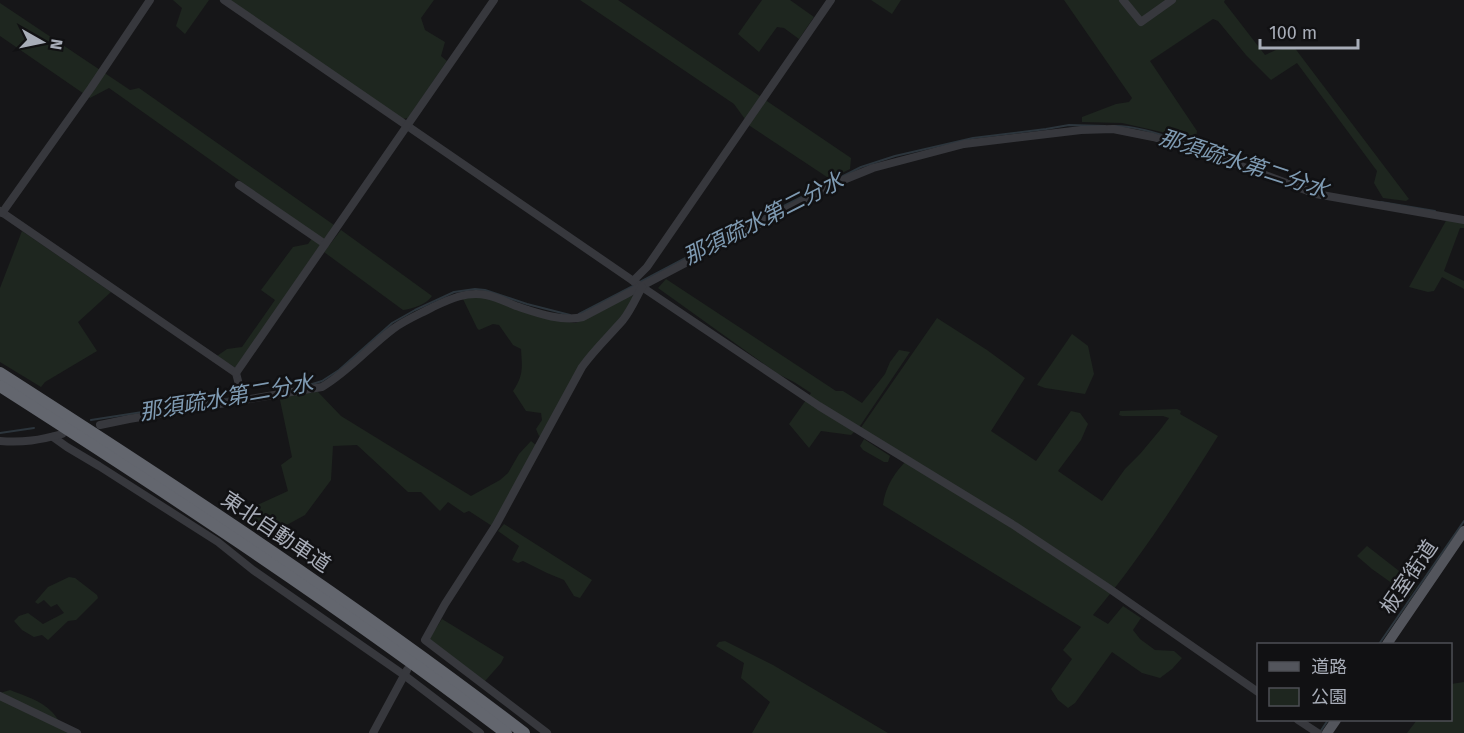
<svg xmlns="http://www.w3.org/2000/svg" width="1464" height="733" font-family="'Fira Sans','Noto Sans JP',sans-serif">
<style>
.green{fill:#1e261f}
.lines{fill:none;stroke-linecap:round;stroke-linejoin:round}
.stream{stroke:#2c353c;stroke-width:2}
.minor{stroke:#37383d;stroke-width:8}
.major{stroke:#53555c;stroke-width:10}
.highway{stroke:#63666e;stroke-width:12}
.labels{text-anchor:middle;stroke-width:5;stroke-linejoin:round;paint-order:stroke}
.street-label{font-size:21px;fill:#a8adb8;stroke:#111113}
.water-label{font-size:22px;font-style:italic;fill:#7f9bb3;stroke:#111113}
</style>
<rect width="100%" height="100%" fill="#161618"/>
<g class="green">
<path d="M173 0H209L185 34 176 26 182 8Z"/>
<path d="M229 0H434L421 18 425 30 445 42 441 56 447 61 408 118 403 119Z"/>
<path d="M580 0H618L851 158 850 169 830 179 750 126 734 104Z"/>
<path d="M762 0H790L814 17 799 39 784 28 777 27 759 52 738 34Z"/>
<path d="M871 0H901L892 14Z"/>
<path d="M1064 0H1225L1224 2 1265 55 1276 50 1294 47 1409 199 1406 201 1383 198 1374 183 1377 171 1297 63 1271 80 1246 55 1218 21 1213 19 1150 61 1197 131 1196 136 1191 140 1166 133 1122 123 1082 122V117L1116 104 1129 102 1132 98Z"/>
<path d="M0 3 130 90 139 88 334 225 236 368 217 356 227 349 242 347 275 300 261 290 293 247 308 244 315 234 109 88 90 98 0 36Z"/>
<path d="M1447 219 1464 223V228H1460L1444 271 1464 281V289L1442 277 1434 291 1428 292 1409 287Z"/>
<path d="M341 230 432 296C427 304 412 309 403 310L324 252Z"/>
<path d="M22 231 111 292 78 322 97 351 45 382 41 387 0 362V288Z"/>
<path d="M666 279 836 391H843L862 403 885 374 890 362 899 350 910 352 860 426 851 435 821 431 809 448 789 424 811 393 794 382 778 374 658 288Z"/>
<path d="M631 295 634 296 631 303 607 335 543 435 539 436 536 429 542 420 541 413 526 411 513 391C524 375 522 367 521 349L513 345 499 325 493 324 479 330 477 328 462 297 487 296 558 321 576 323Z"/>
<path d="M937 318 987 350 1025 378 991 431 1036 461 1071 411 1080 413 1088 424 1081 440 1058 471 1102 501 1125 469 1140 454 1160 430 1169 418 1163 416H1122L1119 415 1120 411 1177 409 1181 411 1180 414 1218 436C1179 498 1140 559 1093 615L1108 624 1123 606 1141 618 1133 630 1140 639 1155 650 1174 651 1182 658 1172 669 1160 678 1142 673 1112 652 1075 703 1068 708 1058 700 1051 689 1072 659 1063 650 1081 627 883 505C885 487 895 472 907 460L860 429Z"/>
<path d="M1072 334 1088 346 1094 374 1085 394 1045 388 1037 385Z"/>
<path d="M317 391 341 416 471 496 500 480 508 473 519 454 531 441 537 446 492 526 469 511 464 513 448 502 440 511 421 492H408L357 445 333 446 331 480 305 515 272 533 250 520 244 511 288 491 281 465 292 457 280 400 282 397Z"/>
<path d="M864 439 890 456 888 462H884L863 450 860 446Z"/>
<path d="M504 524 592 580 580 598 574 596 564 580 547 573 523 561 518 563 512 560 519 546 498 531Z"/>
<path d="M1367 546 1417 585 1410 596 1372 569 1357 556Z"/>
<path d="M69 577 75 578 97 595 98 598 76 620 68 621 48 640 42 635 34 637 22 630 14 621 19 616 28 613 43 624 64 613 57 604 51 607 44 600 38 604 35 602 48 587Z"/>
<path d="M442 619 504 657 501 663 485 681 429 639Z"/>
<path d="M725 641 773 665 888 733H752L770 702 741 678 744 663 716 646 719 642Z"/>
<path d="M1464 682V733H1407L1417 720H1450L1451 684Z"/>
<path d="M10 690C25 696 40 700 52 712 59 719 62 729 71 733H0V693Z"/>
</g>
<g class="lines">
<g class="stream">
<path d="M1114 126C1138 126 1162 135 1184 142"/>
<path d="M1381 202 1435 211"/>
<path d="M640 282 778 209 861 167 895 156 973 138 1046 129 1069 125 1105 126"/>
<path d="M579 314 635 285"/>
<path d="M306 386 322 381 339 370 392 323 415 310 454 292 475 289 485 290 527 304 570 315"/>
<path d="M91 420 239 397"/>
<path d="M0 433 34 428"/>
<path d="M1379 644 1464 521"/>
<path d="M1320 732 1328 720"/>
</g>
<g class="minor">
<path d="M224 0 642 287 819 406 1012 524 1107 587 1258 692"/>
<path d="M1123 0 1141 22 1172 0"/>
<path d="M239 185 325 244"/>
<path d="M0 211 236 373 243 400"/>
<path d="M2 213 91 88 150 0"/>
<path d="M633 281 647 267 831 0"/>
<path d="M236 373 494 0"/>
<path d="M100 425 129 419 322 387C348 372 369 347 393 329 405 320 420 314 433 307 450 299 467 291 486 295 497 297 506 302 516 306 537 313 561 322 583 317L841 181 873 168 964 144 1081 130 1113 129 1153 137 1198 150 1316 194 1464 220"/>
<path d="M53 437 67 447 99 466 218 542 253 570 404 675 480 733"/>
<path d="M0 441C23 443 40 440 62 434"/>
<path d="M0 696 77 733"/>
<path d="M1298 720 1318 733"/>
<path d="M373 733 407 670"/>
<path d="M547 733 425 640 445 604 496 525 582 367C594 350 609 336 623 320 631 310 636 298 642 287"/>
</g>
<g class="major">
<path d="M1387 644 1464 531"/>
<path d="M1327 733 1336 720"/>
</g>
<g class="highway">
<path d="M0 373C178 487 356 604 524 733"/>
<path d="M0 386C172 496 344 609 506 733"/>
</g>
</g>
<g class="labels">
<g class="street-label">
<text transform="translate(276 532) rotate(34)" y="7">東北自動車道</text>
<text transform="translate(1409 577) rotate(-56)" y="7">板室街道</text>
</g>
<g class="water-label">
<text transform="translate(1244 163) rotate(18)" y="8">那須疏水第二分水</text>
<text transform="translate(763 218) rotate(-27)" y="8">那須疏水第二分水</text>
<text transform="translate(226 397) rotate(-10)" y="8">那須疏水第二分水</text>
</g>
</g>
<rect x="1257" y="643" width="195" height="78" fill="#111113" stroke="#4d4f55" stroke-width="1.5"/>
<rect x="1269" y="662" width="30" height="9" fill="#53555c" stroke="#4d4f55" stroke-width="1.5"/>
<text x="1311" y="673" font-size="18" fill="#a8adb8">道路</text>
<rect x="1269" y="688" width="30" height="18" fill="#1e261f" stroke="#4d4f55" stroke-width="1.5"/>
<text x="1311" y="703" font-size="18" fill="#a8adb8">公園</text>
<g transform="translate(42 42) rotate(99)" stroke="#111113" stroke-width="4.5" paint-order="stroke">
<path d="M0-4.5L10 22L0 15L-10 22Z" fill="#a8adb8"/>
<text y="-9" font-size="16" font-weight="bold" text-anchor="middle" fill="#a8adb8">N</text>
</g>
<path d="M1260 39v9h98v-9" fill="none" stroke="#a8adb8" stroke-width="3"/>
<text x="1269" y="39" font-size="18" fill="#a8adb8" stroke="#111113" stroke-width="4.5" paint-order="stroke">100 m</text>
</svg>
